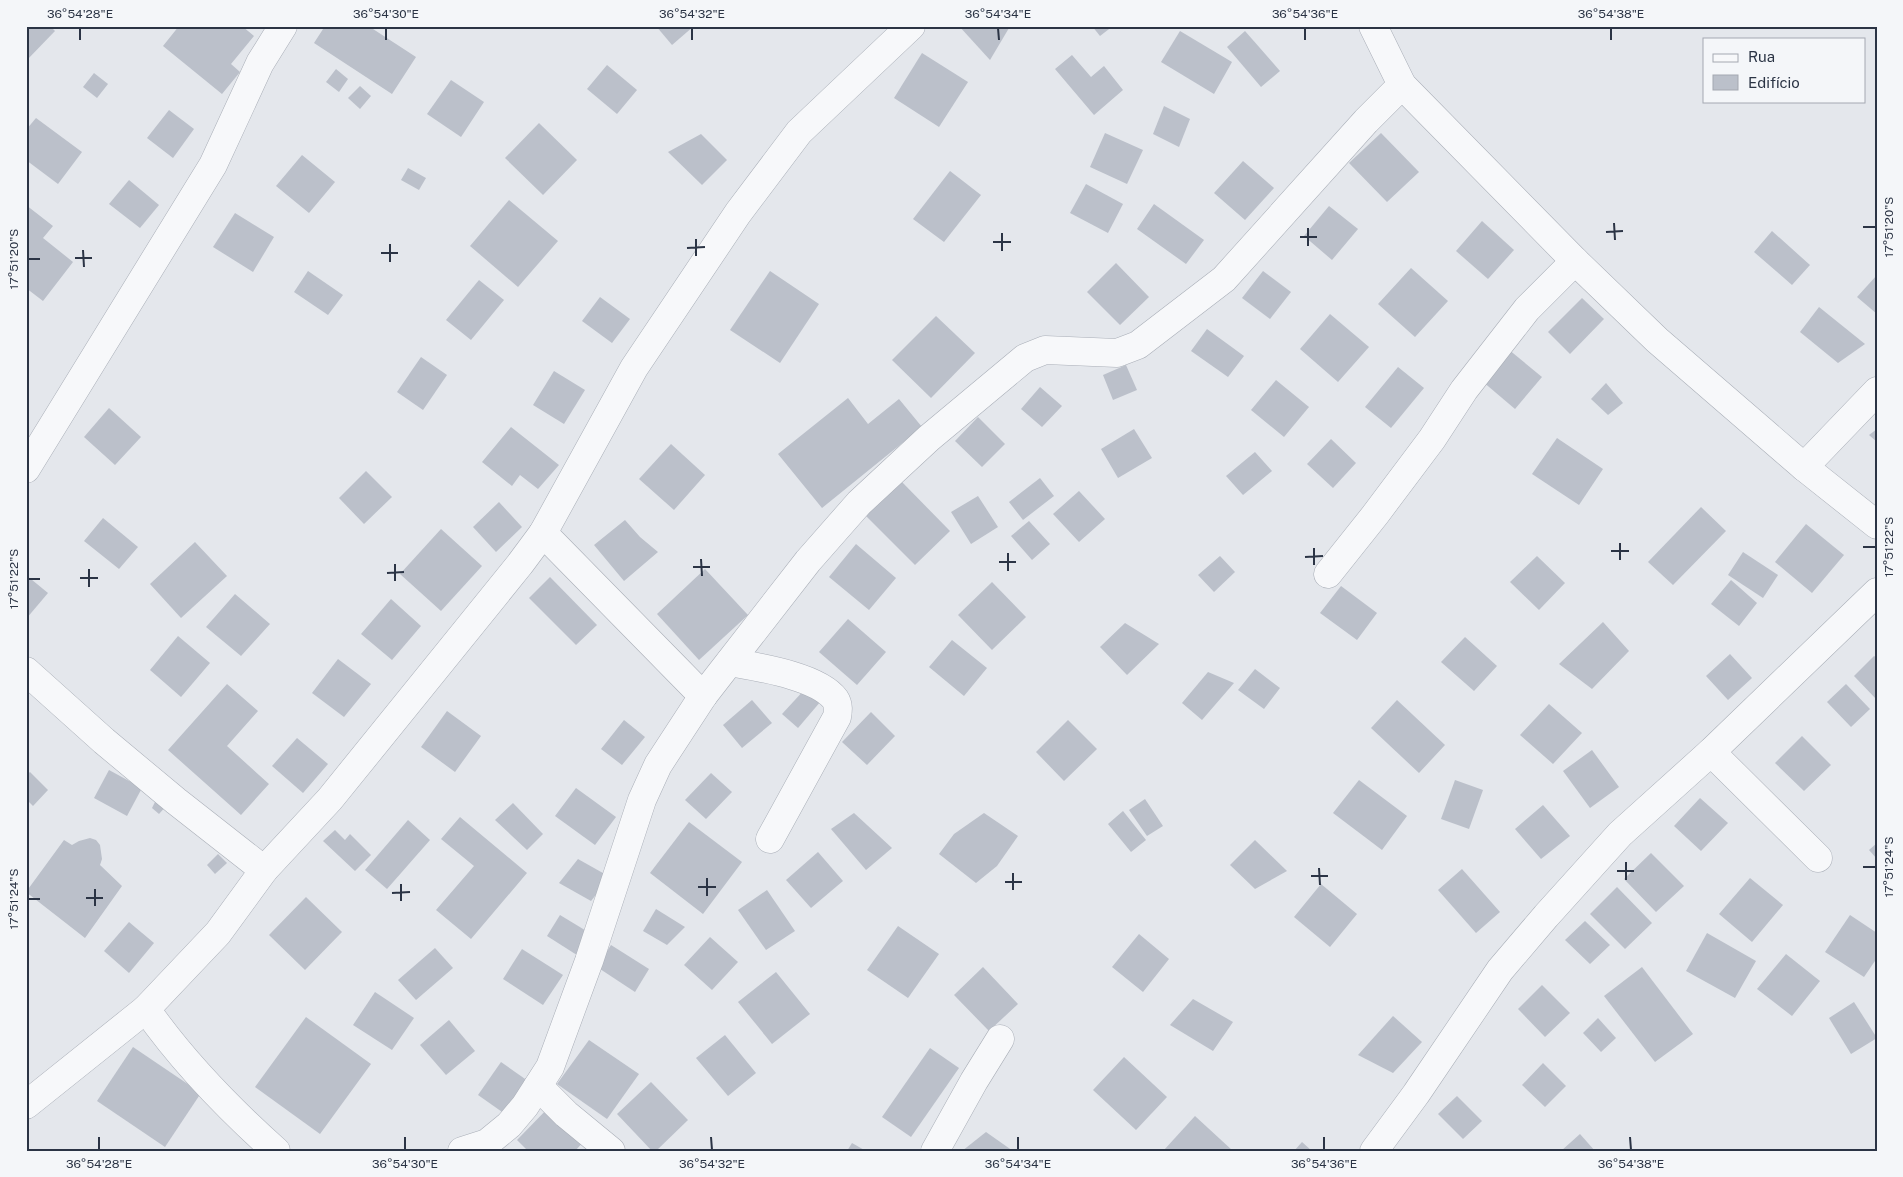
<svg xmlns="http://www.w3.org/2000/svg" width="1903" height="1177" font-family="'Public Sans',sans-serif">
<style>
.building{fill:#bbc0ca}
.lines{fill:none;stroke-linecap:round;stroke-linejoin:round}
.minor-casing{stroke:#a9aeb7;stroke-width:29}
.minor{stroke:#f7f8fa;stroke-width:28}
.ticks{fill:none;stroke:#2b3445;stroke-width:2}
.neatline{fill:none;stroke:#2b3445;stroke-width:2}
.ticks-label{font-size:12px;text-anchor:middle;fill:#2b3445}
</style>
<rect width="100%" height="100%" fill="#e4e7ec"/>
<g class="building">
<path d="M26 26H50L55 31 26 61Z"/>
<path d="M179 26H242L254 36 231 64 240 72 222 94 163 46Z"/>
<path d="M325 26H375L373 29 416 57 392 94 314 43Z"/>
<path d="M656 26H694L672 45Z"/>
<path d="M959 26H1008L1009 28 990 60Z"/>
<path d="M1092 26H1113L1100 36Z"/>
<path d="M1180 31 1232 62 1214 94 1161 62Z"/>
<path d="M1245 31 1280 71 1261 87 1227 47Z"/>
<path d="M922 53 968 82 939 127 894 98Z"/>
<path d="M1072 55 1091 77 1104 66 1123 90 1094 115 1055 69Z"/>
<path d="M607 65 637 90 617 114 587 89Z"/>
<path d="M336 69 348 79 339 92 326 82Z"/>
<path d="M94 73 108 84 97 98 83 87Z"/>
<path d="M451 80 484 102 461 137 427 114Z"/>
<path d="M360 86 371 96 360 109 348 98Z"/>
<path d="M1164 106 1190 119 1179 147 1153 134Z"/>
<path d="M169 110 194 129 173 158 147 138Z"/>
<path d="M36 118 82 152 58 184 26 160V130Z"/>
<path d="M539 123 577 160 543 195 505 158Z"/>
<path d="M1105 133 1143 150 1127 184 1090 167Z"/>
<path d="M1381 133 1419 172 1387 202 1349 163Z"/>
<path d="M701 134 727 160 702 185 668 152Z"/>
<path d="M302 155 335 182 309 213 276 186Z"/>
<path d="M1243 161 1274 188 1245 220 1214 193Z"/>
<path d="M408 168 426 178 419 190 401 180Z"/>
<path d="M950 171 981 195 944 242 913 219Z"/>
<path d="M129 180 159 205 140 228 109 204Z"/>
<path d="M1086 184 1123 204 1108 233 1070 213Z"/>
<path d="M509 200 558 241 518 287 470 246Z"/>
<path d="M1154 204 1204 240 1186 264 1137 229Z"/>
<path d="M26 205 53 226 43 238 73 262 43 301 26 288Z"/>
<path d="M1329 206 1358 229 1332 260 1304 236Z"/>
<path d="M235 213 274 237 253 272 213 247Z"/>
<path d="M1482 221 1514 250 1488 279 1456 251Z"/>
<path d="M1772 231 1810 265 1792 285 1754 252Z"/>
<path d="M1116 263 1149 297 1120 325 1087 292Z"/>
<path d="M1411 268 1448 301 1415 337 1378 304Z"/>
<path d="M308 271 343 295 328 315 294 292Z"/>
<path d="M770 271 819 304 780 363 730 330Z"/>
<path d="M1263 271 1291 292 1270 319 1242 298Z"/>
<path d="M1877 275V314L1857 297Z"/>
<path d="M479 280 504 300 471 340 446 320Z"/>
<path d="M600 297 630 319 612 343 582 321Z"/>
<path d="M1582 298 1604 319 1570 354 1548 332Z"/>
<path d="M1819 307 1865 344 1838 363 1800 332Z"/>
<path d="M1330 314 1369 347 1338 382 1300 349Z"/>
<path d="M936 316 975 353 931 398 892 360Z"/>
<path d="M1207 329 1244 356 1228 377 1191 351Z"/>
<path d="M1508 349 1542 377 1515 409 1482 381Z"/>
<path d="M421 357 447 375 423 410 397 392Z"/>
<path d="M1126 365 1137 390 1113 400 1103 375Z"/>
<path d="M1398 367 1424 388 1391 428 1365 407Z"/>
<path d="M554 371 585 390 564 424 533 405Z"/>
<path d="M1276 380 1309 407 1284 437 1251 410Z"/>
<path d="M1606 383 1623 403 1608 415 1591 399Z"/>
<path d="M1040 387 1062 406 1042 427 1021 409Z"/>
<path d="M848 398 868 424 899 399 922 427 822 508 778 454Z"/>
<path d="M109 408 141 437 115 465 84 437Z"/>
<path d="M978 417 1005 444 982 467 955 441Z"/>
<path d="M511 427 559 465 538 489 520 475 512 486 482 462Z"/>
<path d="M1134 429 1152 458 1118 478 1101 449Z"/>
<path d="M1877 429V442L1869 435Z"/>
<path d="M1557 438 1603 469 1579 505 1532 474Z"/>
<path d="M1331 439 1356 463 1333 488 1307 464Z"/>
<path d="M671 444 705 475 674 510 639 479Z"/>
<path d="M1255 452 1272 471 1243 495 1226 476Z"/>
<path d="M366 471 392 497 364 524 339 498Z"/>
<path d="M1040 478 1054 496 1023 520 1009 502Z"/>
<path d="M901 481 950 531 915 565 866 516Z"/>
<path d="M1079 491 1105 519 1079 542 1053 514Z"/>
<path d="M978 496 998 527 971 544 951 512Z"/>
<path d="M499 502 522 527 496 552 473 527Z"/>
<path d="M1701 507 1726 531 1673 585 1648 562Z"/>
<path d="M103 518 138 547 119 569 84 541Z"/>
<path d="M625 520 640 537 658 552 624 581 594 545Z"/>
<path d="M1029 521 1050 544 1032 560 1011 536Z"/>
<path d="M1806 524 1844 555 1812 593 1775 562Z"/>
<path d="M441 529 482 566 441 611 400 574Z"/>
<path d="M195 542 227 576 181 618 150 584Z"/>
<path d="M856 544 896 578 869 610 829 577Z"/>
<path d="M1743 552 1778 575 1763 598 1728 575Z"/>
<path d="M1220 556 1235 572 1214 592 1198 575Z"/>
<path d="M1537 556 1565 583 1539 610 1510 582Z"/>
<path d="M705 569 748 615 699 660 657 614Z"/>
<path d="M26 575 48 593 26 619Z"/>
<path d="M550 577 597 625 576 645 529 598Z"/>
<path d="M1731 580 1757 603 1739 626 1711 604Z"/>
<path d="M992 582 1026 617 992 650 958 615Z"/>
<path d="M1341 586 1377 613 1357 640 1320 613Z"/>
<path d="M235 594 270 624 241 656 206 627Z"/>
<path d="M391 599 421 626 392 660 361 634Z"/>
<path d="M848 619 886 652 857 685 819 652Z"/>
<path d="M1603 622 1629 651 1592 689 1559 664Z"/>
<path d="M1125 623 1159 644 1127 675 1100 647Z"/>
<path d="M178 636 210 663 181 697 150 670Z"/>
<path d="M1465 637 1497 666 1474 691 1441 662Z"/>
<path d="M952 640 987 668 964 696 929 667Z"/>
<path d="M1730 654 1752 678 1728 700 1706 676Z"/>
<path d="M1874 656 1877 658V700L1854 676Z"/>
<path d="M338 659 371 684 344 717 312 693Z"/>
<path d="M1255 669 1280 688 1264 709 1238 690Z"/>
<path d="M1208 672 1234 683 1202 720 1182 703Z"/>
<path d="M227 684 258 711 227 746 269 784 241 815 168 750Z"/>
<path d="M1846 684 1870 709 1851 727 1827 702Z"/>
<path d="M806 688 821 701 798 728 782 714Z"/>
<path d="M752 700 772 723 742 748 723 725Z"/>
<path d="M1397 700 1445 745 1419 773 1371 728Z"/>
<path d="M1549 704 1582 733 1553 764 1520 735Z"/>
<path d="M447 711 481 736 455 772 421 747Z"/>
<path d="M871 712 895 736 867 765 842 742Z"/>
<path d="M624 720 645 737 622 765 601 749Z"/>
<path d="M1068 720 1097 749 1064 781 1036 752Z"/>
<path d="M1802 736 1831 765 1804 791 1775 763Z"/>
<path d="M297 738 328 764 303 793 272 766Z"/>
<path d="M1592 750 1619 787 1590 808 1563 771Z"/>
<path d="M109 770 142 788 127 816 94 798Z"/>
<path d="M30 772 48 790 33 806 26 799V775Z"/>
<path d="M711 773 732 792 706 819 685 800Z"/>
<path d="M1359 780 1407 816 1382 850 1333 813Z"/>
<path d="M1455 780 1483 790 1469 829 1441 819Z"/>
<path d="M576 788 616 817 595 845 555 816Z"/>
<path d="M1700 798 1728 823 1701 851 1674 826Z"/>
<path d="M1145 799 1163 826 1147 836 1129 810Z"/>
<path d="M155 802 167 805 159 814 152 808Z"/>
<path d="M513 803 543 834 527 850 495 820Z"/>
<path d="M1543 805 1570 836 1541 859 1515 829Z"/>
<path d="M1123 811 1146 840 1131 852 1108 824Z"/>
<path d="M854 813 892 848 866 870 831 829Z"/>
<path d="M984 813 1018 836 997 866 976 883 939 854 954 834Z"/>
<path d="M460 817 527 873 471 939 436 910 474 866 441 839Z"/>
<path d="M408 820 430 840 387 889 365 870Z"/>
<path d="M689 822 742 862 703 914 650 873Z"/>
<path d="M335 830 345 840 350 834 371 855 355 871 323 841Z"/>
<path d="M90 838 96 840 100 845 102 859 100 865 122 886 85 938 26 892 64 840 72 845 79 841Z"/>
<path d="M1255 840 1287 871 1255 889 1230 865Z"/>
<path d="M1877 843V859L1869 850Z"/>
<path d="M818 852 843 881 811 908 786 880Z"/>
<path d="M1651 853 1684 886 1656 912 1624 879Z"/>
<path d="M218 854 227 863 215 874 207 865Z"/>
<path d="M578 859 610 877 591 901 559 883Z"/>
<path d="M1462 869 1500 912 1476 933 1438 890Z"/>
<path d="M1750 878 1783 905 1752 942 1719 914Z"/>
<path d="M1321 884 1357 914 1330 947 1294 917Z"/>
<path d="M1617 887 1652 923 1625 949 1590 914Z"/>
<path d="M767 890 795 931 766 950 738 910Z"/>
<path d="M306 897 342 932 305 970 269 935Z"/>
<path d="M656 909 685 927 667 945 643 931Z"/>
<path d="M560 915 593 935 580 957 547 936Z"/>
<path d="M1850 915 1877 933V958L1864 977 1825 952Z"/>
<path d="M1585 921 1610 945 1590 964 1565 940Z"/>
<path d="M129 922 154 943 129 973 104 951Z"/>
<path d="M898 926 939 954 908 998 867 970Z"/>
<path d="M1707 933 1756 961 1735 998 1686 971Z"/>
<path d="M1139 934 1169 959 1143 992 1112 967Z"/>
<path d="M710 937 738 962 712 990 684 965Z"/>
<path d="M611 945 649 969 635 992 597 967Z"/>
<path d="M435 948 453 968 416 1000 398 980Z"/>
<path d="M522 949 563 975 543 1005 503 979Z"/>
<path d="M1786 954 1820 981 1792 1016 1757 989Z"/>
<path d="M983 967 1018 1004 989 1031 954 995Z"/>
<path d="M1642 967 1693 1034 1655 1062 1604 996Z"/>
<path d="M776 972 810 1014 772 1044 738 1002Z"/>
<path d="M1542 985 1570 1013 1545 1037 1518 1009Z"/>
<path d="M375 992 414 1018 392 1050 353 1025Z"/>
<path d="M1193 999 1233 1022 1213 1051 1170 1025Z"/>
<path d="M1854 1002 1877 1038 1851 1054 1829 1018Z"/>
<path d="M1393 1016 1422 1042 1393 1073 1358 1055Z"/>
<path d="M306 1017 371 1064 320 1134 255 1087Z"/>
<path d="M1598 1018 1616 1038 1601 1052 1583 1033Z"/>
<path d="M449 1020 475 1051 446 1075 420 1045Z"/>
<path d="M725 1035 756 1073 728 1096 696 1058Z"/>
<path d="M589 1040 639 1074 607 1119 557 1084Z"/>
<path d="M133 1047 201 1093 165 1147 97 1101Z"/>
<path d="M930 1048 959 1068 911 1137 882 1117Z"/>
<path d="M1124 1057 1167 1097 1136 1130 1093 1090Z"/>
<path d="M501 1062 528 1081 505 1114 478 1095Z"/>
<path d="M1543 1063 1566 1086 1545 1107 1522 1085Z"/>
<path d="M651 1082 688 1120 656 1151H652L617 1114Z"/>
<path d="M1457 1096 1482 1121 1463 1139 1438 1114Z"/>
<path d="M551 1105 586 1139 575 1151H528L517 1140Z"/>
<path d="M1195 1116 1233 1151 1164 1150Z"/>
<path d="M986 1132 1013 1151H962Z"/>
<path d="M1580 1134 1595 1151H1561Z"/>
<path d="M1302 1142 1312 1151H1294Z"/>
<path d="M852 1143 866 1151H847Z"/>
</g>
<g class="lines">
<g class="minor-casing">
<g id="minor">
<path d="M1373 26 1402 85 1575 261 1657 340 1804 467 1877 525"/>
<path d="M1804 467 1877 391"/>
<path d="M26 469 213 165 260 63 283 26"/>
<path d="M543 533 703 696"/>
<path d="M1328 574 1375 515 1432 439 1464 390 1527 309 1575 261"/>
<path d="M730 662C757 667 818 676 835 699 839 705 838 711 837 717L770 839"/>
<path d="M26 671 104 741 176 801 264 870 218 933 146 1009C183 1062 228 1108 276 1151"/>
<path d="M1711 752 1818 858"/>
<path d="M264 870 330 799 520 564 543 533 634 368 738 213 799 132 911 26"/>
<path d="M538 1086 566 1114 611 1151"/>
<path d="M26 1105 146 1009"/>
<path d="M462 1151 487 1143 509 1125 525 1106 550 1067 589 961 642 800 658 765 703 696 808 561 859 503 929 438 1025 358 1045 350 1117 353 1138 345 1224 279 1366 121 1402 85"/>
<path d="M935 1151 974 1081 1000 1039"/>
<path d="M1374 1151 1416 1094 1500 970 1546 916 1620 834 1711 752 1877 592"/>
</g>
</g>
<use href="#minor" class="minor"/>
</g>
<path class="ticks" d="M80 28V40M386 28V40M692 28V40M998 28 999 40M1305 28V40M1611 28V40M1614 223 1615 240M1863 227H1876M1308 228V246M1606 232 1623 231M1002 233V251M1300 237H1317M696 239V256M993 242H1011M390 244V262M687 248 705 247M83 250 84 267M381 253H398M75 258H92M28 259H40M1620 543V560M1863 547H1876M1314 548V565M1611 551H1629M1008 553V571M1305 557 1323 556M701 559 702 576M999 562H1016M395 564V581M693 567H710M89 569V587M387 573 404 572M80 578H98M28 579H40M1626 862V880M1863 867H1876M1319 868 1320 885M1617 871H1634M1013 873V890M1311 876H1328M707 878V896M1005 882H1022M401 884V901M698 887H716M95 889V906M392 893 410 892M86 898H103M28 899H40M99 1137V1150M405 1137V1150M711 1137 712 1150M1018 1137V1150M1324 1137V1150M1630 1137 1631 1150"/>
<rect width="1903" height="1177" fill="none" stroke="#f4f6f9" stroke-width="55"/>
<rect x="1703" y="38" width="162" height="65" fill="#f4f6f9" stroke="#a4a8b1"/>
<rect x="1713" y="54" width="25" height="8" fill="#f7f8fa" stroke="#a4a8b1"/>
<text x="1748" y="62" font-size="15" fill="#2b3445">Rua</text>
<rect x="1713" y="75" width="25" height="15" fill="#bbc0ca" stroke="#a4a8b1"/>
<text x="1748" y="88" font-size="15" fill="#2b3445">Edifício</text>
<rect x="28" y="28" width="1848" height="1122" class="neatline"/>
<g class="ticks-label">
<text x="80" y="18">36°54'28"E</text>
<text x="386" y="18">36°54'30"E</text>
<text x="692" y="18">36°54'32"E</text>
<text x="998" y="18">36°54'34"E</text>
<text x="1305" y="18">36°54'36"E</text>
<text x="1611" y="18">36°54'38"E</text>
<text transform="translate(1889 227) rotate(-90)" y="4">17°51'20"S</text>
<text transform="translate(14 259) rotate(-90)" y="4">17°51'20"S</text>
<text transform="translate(1889 547) rotate(-90)" y="4">17°51'22"S</text>
<text transform="translate(14 579) rotate(-90)" y="4">17°51'22"S</text>
<text transform="translate(1889 867) rotate(-90)" y="4">17°51'24"S</text>
<text transform="translate(14 899) rotate(-90)" y="4">17°51'24"S</text>
<text x="99" y="1168">36°54'28"E</text>
<text x="405" y="1168">36°54'30"E</text>
<text x="712" y="1168">36°54'32"E</text>
<text x="1018" y="1168">36°54'34"E</text>
<text x="1324" y="1168">36°54'36"E</text>
<text x="1631" y="1168">36°54'38"E</text>
</g>
</svg>
